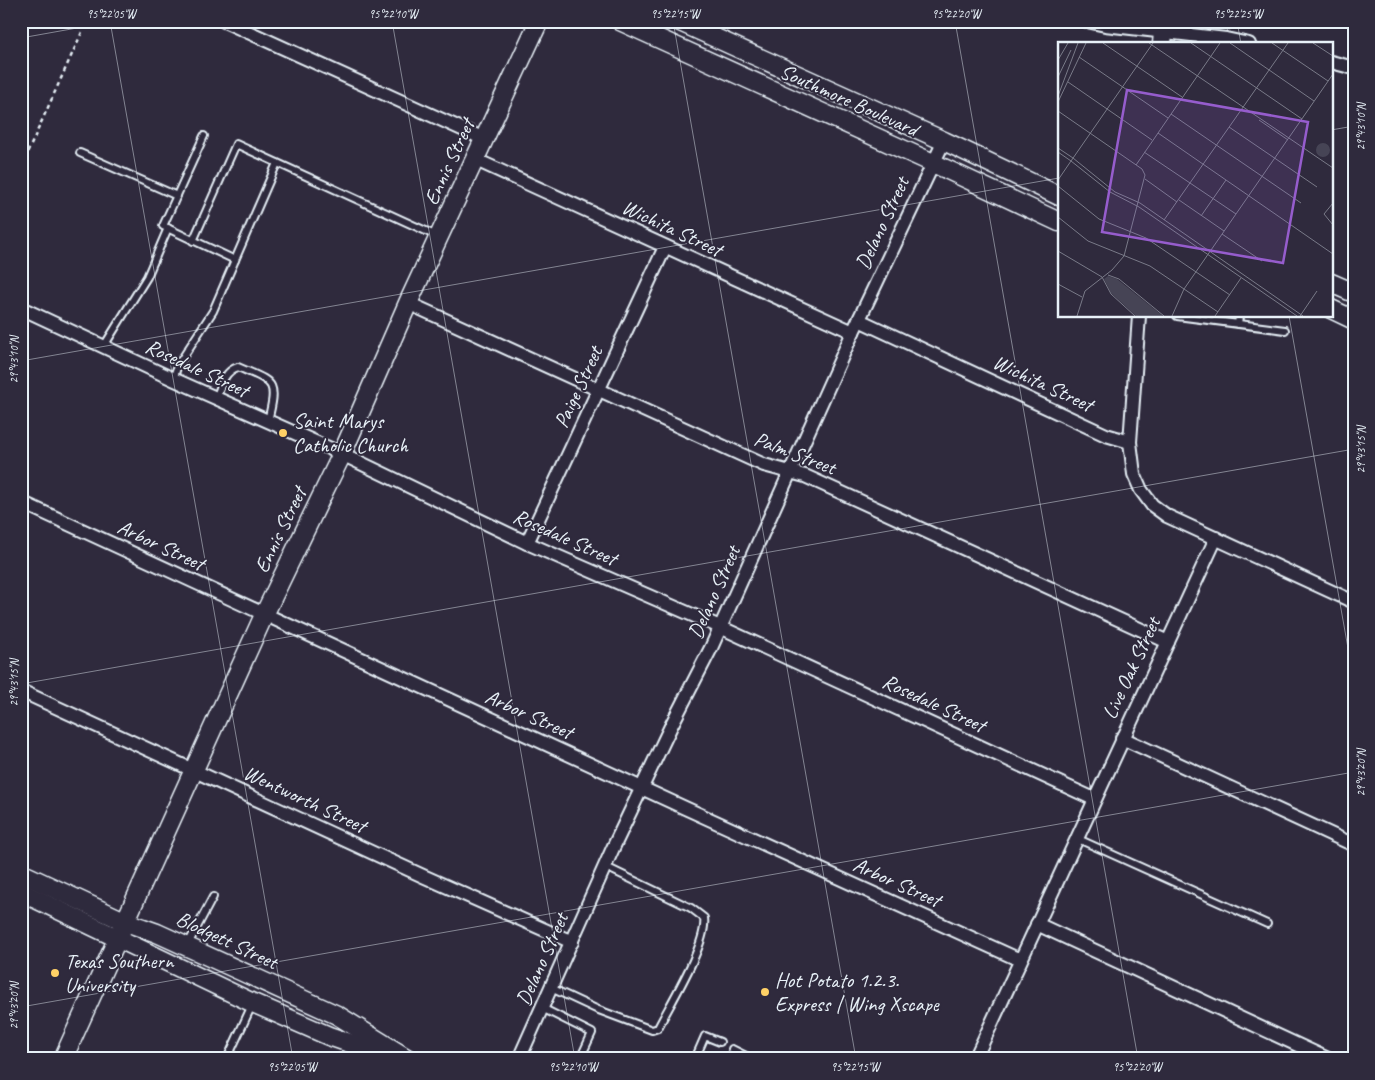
<svg xmlns="http://www.w3.org/2000/svg" width="1375" height="1080" font-family="Caveat,sans-serif">
<style>
.lines{fill:none;stroke-linecap:round;stroke-linejoin:round}
.lane-casing{stroke:#e8f1f8;stroke-width:10}
.street-casing{stroke:#e8f1f8;stroke-width:16}
.secondary-casing{stroke:#e8f1f8;stroke-width:21}
.path{stroke:#e8f1f8;stroke-width:2.5;stroke-dasharray:4 4;stroke-linecap:butt}
.lane{stroke:#2f2a3d;stroke-width:6}
.street{stroke:#2f2a3d;stroke-width:12}
.secondary{stroke:#2f2a3d;stroke-width:18}
.ticks{fill:none;stroke:#e8f1f8;stroke-width:1;stroke-opacity:0.45}
.poi-dot{fill:#ffd166;stroke:#2f2a3d;stroke-width:2}
.labels{text-anchor:middle;stroke-width:4;stroke-linejoin:round;paint-order:stroke}
.street-label{font-size:21px;fill:#e8f1f8;stroke:#2f2a3d}
.poi-label{font-size:21px;fill:#e8f1f8;stroke:#2f2a3d;text-anchor:start}
.inset-road{fill:none;stroke:#797a88;stroke-width:1}
.view{fill:#965dcd;fill-opacity:0.15;stroke:#965dcd;stroke-width:2.5}
.inset-edge{fill:none;stroke:#e8f1f8;stroke-width:2.5}
.neatline{fill:none;stroke:#e8f1f8;stroke-width:2}
.ticks-label{font-size:12px;text-anchor:middle;fill:#e8f1f8}
</style>
<rect width="100%" height="100%" fill="#2f2a3d"/>
<filter id="ink" filterUnits="userSpaceOnUse"><feTurbulence type="fractalNoise" baseFrequency=".02" numOctaves="2"/><feDisplacementMap in="SourceGraphic" scale="10" xChannelSelector="R" yChannelSelector="G"/><feConvolveMatrix kernelMatrix="1 2 1 2 8 2 1 2 1" color-interpolation-filters="sRGB"/></filter>
<g filter="url(#ink)">
<g class="lines">
<g class="lane-casing">
<g id="lane">
<path d="M204 136 163 226 235 260 277 163"/>
<path d="M80 153 177 196"/>
<path d="M193 241 236 144 439 237"/>
<path d="M1177 316 1285 330"/>
<path d="M1238 324 1239 316"/>
<path d="M104 346 147 277 168 228"/>
<path d="M173 379 178 365 213 311 235 260"/>
<path d="M216 399C221 386 224 371 238 367 274 383 278 380 268 421"/>
<path d="M1076 838 1267 924"/>
<path d="M187 946 213 897"/>
<path d="M551 988 596 1009 652 1030 658 1028C670 1004 708 943 704 918L691 908 606 867"/>
<path d="M542 1008 592 1033 580 1059"/>
<path d="M732 1049 752 1059"/>
<path d="M227 1059 253 1003"/>
<path d="M695 1059 705 1036 720 1042"/>
</g>
</g>
<g class="street-casing">
<g id="street">
<path d="M224 21 484 139"/>
<path d="M1087 21 1105 25 1226 39 1249 44"/>
<path d="M1331 62 1354 68"/>
<path d="M474 159 853 332"/>
<path d="M408 303 764 465 805 476 1168 642"/>
<path d="M21 308 173 379 342 454 527 543 720 627 1094 799"/>
<path d="M1139 316 1130 442 1134 474 1141 490 1152 505 1167 516 1354 602"/>
<path d="M859 320 1106 435 1130 442"/>
<path d="M21 502 685 808 1020 960"/>
<path d="M527 543 665 247"/>
<path d="M21 691 423 876 572 942"/>
<path d="M1122 738 1354 845"/>
<path d="M1037 924 1328 1059"/>
<path d="M519 1059 613 848 672 724 711 648 853 332 944 141"/>
<path d="M975 1059 1216 538"/>
</g>
</g>
<g class="secondary-casing">
<g id="secondary">
<path d="M620 21 933 163 1059 222"/>
<path d="M678 21 944 141 1059 196"/>
<path d="M1162 44 1164 21"/>
<path d="M1331 283 1354 293"/>
<path d="M1331 309 1354 320"/>
<path d="M21 873 126 922 157 933 337 1015 408 1059"/>
<path d="M21 892 253 1003 329 1036 390 1057"/>
<path d="M63 1059 264 615 342 454 408 303 539 21"/>
</g>
</g>
<path class="path" d="M21 167 87 21"/>
<use href="#lane" class="lane"/>
<use href="#street" class="street"/>
<use href="#secondary" class="secondary"/>
</g>
</g>
<path class="ticks" d="M110 21 293 1059M392 21 575 1059M673 21 856 1059M955 21 1138 1059M1237 21 1241 44M21 38 116 21M1331 130 1354 126M1289 316 1354 682M21 361 1059 178M21 684 1354 449M21 1007 1354 772"/>
<g class="poi-dot">
<circle cx="283" cy="433" r="5"/>
<circle cx="55" cy="973" r="5"/>
<circle cx="765" cy="992" r="5"/>
</g>
<g class="labels">
<g class="street-label">
<text transform="translate(849 100) rotate(24)" y="7">Southmore Boulevard</text>
<text transform="translate(449 162) rotate(-65)" y="7">Ennis Street</text>
<text transform="translate(882 223) rotate(-65)" y="7">Delano Street</text>
<text transform="translate(672 228) rotate(25)" y="7">Wichita Street</text>
<text transform="translate(197 368) rotate(25)" y="7">Rosedale Street</text>
<text transform="translate(1043 383) rotate(25)" y="7">Wichita Street</text>
<text transform="translate(578 387) rotate(-65)" y="7">Paige Street</text>
<text transform="translate(795 453) rotate(21)" y="7">Palm Street</text>
<text transform="translate(280 530) rotate(-64)" y="7">Ennis Street</text>
<text transform="translate(565 537) rotate(24)" y="7">Rosedale Street</text>
<text transform="translate(161 545) rotate(25)" y="7">Arbor Street</text>
<text transform="translate(714 592) rotate(-66)" y="7">Delano Street</text>
<text transform="translate(1131 668) rotate(-65)" y="7">Live Oak Street</text>
<text transform="translate(934 703) rotate(25)" y="7">Rosedale Street</text>
<text transform="translate(529 714) rotate(24)" y="7">Arbor Street</text>
<text transform="translate(305 799) rotate(25)" y="7">Wentworth Street</text>
<text transform="translate(897 882) rotate(24)" y="7">Arbor Street</text>
<text transform="translate(227 940) rotate(25)" y="7">Blodgett Street</text>
<text transform="translate(542 959) rotate(-66)" y="7">Delano Street</text>
</g>
<g class="poi-label">
<text x="293" y="428">Saint Marys<tspan x="293" dy="24">Catholic Church</tspan></text>
<text x="65" y="968">Texas Southern<tspan x="65" dy="24">University</tspan></text>
<text x="775" y="987">Hot Potato 1.2.3.<tspan x="775" dy="24">Express | Wing Xscape</tspan></text>
</g>
</g>
<g transform="translate(1058 42)">
<rect width="275" height="275" fill="#2f2a3d"/>
<path d="M258 108a7 7 0 1 1 14 0a7 7 0 1 1-14 0ZM50 234 59 237 105 274H78L53 251 46 237Z" fill="#464455"/>
<path class="inset-road" d="M45 1 124 55M91 1 275 126M133 1 244 77M172 1 256 59M214 1 270 39M255 1 275 14M21 15 110 76M0 18 10 1M0 35 13 8M10 40 94 98M0 54 20 1M0 60 28 1M0 69 84 127 87 133 66 214 54 228 27 249 19 274M113 72 243 161M201 78 230 98M171 85 259 145M100 91 275 212M0 106 15 116M0 110 13 119 95 1M86 110 178 172M15 116 57 150 82 161 245 274M78 123 162 1M87 137 119 160M0 138 13 119 52 150 81 165 239 274M0 144 41 177 88 196 172 253M121 158 166 189M275 161 266 172 275 183M143 174 168 138M0 175 30 199 92 224 160 270M106 178 230 1M164 192 204 219M0 209 44 235 53 252 77 274M50 233 61 237 106 274M0 242 24 255M114 274 126 247 275 32M157 274 183 236M242 274 259 249"/>
<path class="view" d="M69 48 250 80 225 221 44 190Z"/>
<rect width="275" height="275" class="inset-edge"/>
</g>
<rect width="1375" height="1080" fill="none" stroke="#2f2a3d" stroke-width="55"/>
<rect x="28" y="28" width="1320" height="1024" class="neatline"/>
<g class="ticks-label">
<text x="111" y="18">95°22'05"W</text>
<text x="393" y="18">95°22'10"W</text>
<text x="675" y="18">95°22'15"W</text>
<text x="956" y="18">95°22'20"W</text>
<text x="1238" y="18">95°22'25"W</text>
<text transform="translate(1361 127) rotate(-90)" y="4">29°43'10"N</text>
<text transform="translate(14 360) rotate(-90)" y="4">29°43'10"N</text>
<text transform="translate(1361 450) rotate(-90)" y="4">29°43'15"N</text>
<text transform="translate(14 683) rotate(-90)" y="4">29°43'15"N</text>
<text transform="translate(1361 773) rotate(-90)" y="4">29°43'20"N</text>
<text transform="translate(14 1006) rotate(-90)" y="4">29°43'20"N</text>
<text x="292" y="1071">95°22'05"W</text>
<text x="573" y="1071">95°22'10"W</text>
<text x="855" y="1071">95°22'15"W</text>
<text x="1137" y="1071">95°22'20"W</text>
</g>
</svg>
